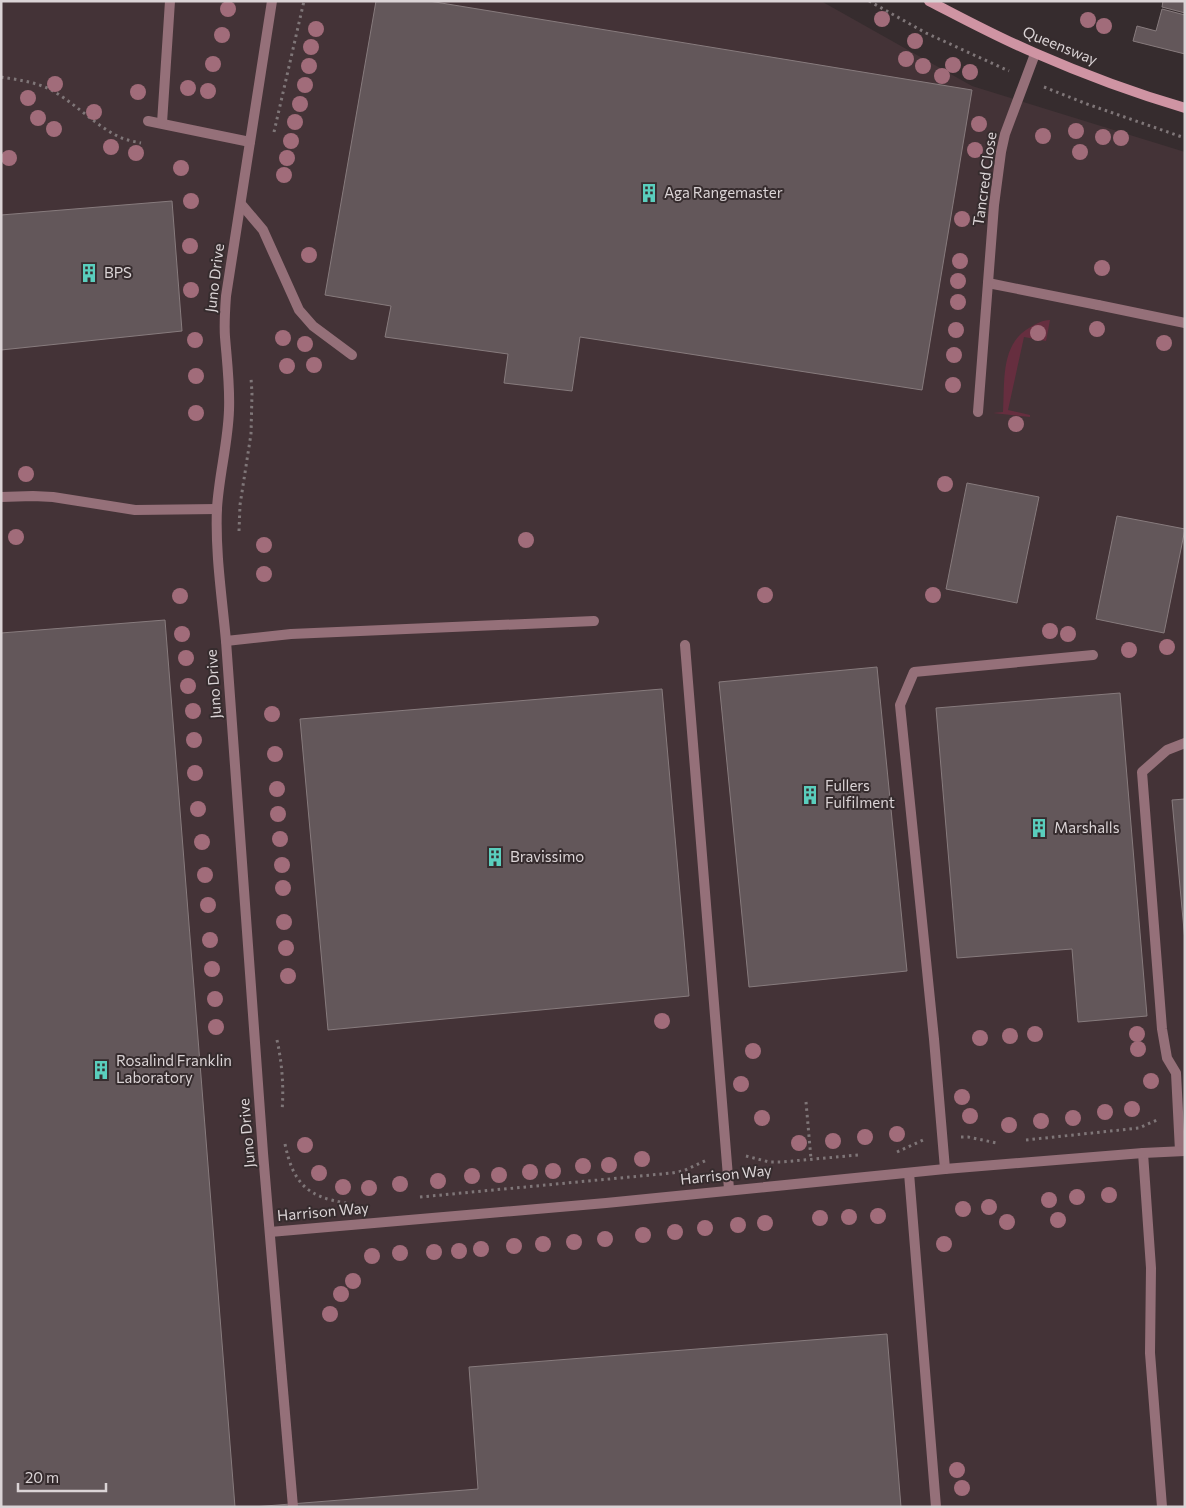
<svg xmlns="http://www.w3.org/2000/svg" width="1186" height="1508" font-family="Commissioner,sans-serif">
<style>
.built{fill:#443337}
.green{fill:#662e3f}
.building{fill:#63575a;stroke:#877b7d}
.lines{fill:none;stroke-linecap:round;stroke-linejoin:round}
.path{stroke:#7f7678;stroke-width:3;stroke-dasharray:2.5 4;stroke-linecap:butt}
.lane{stroke:#957079;stroke-width:10}
.street{stroke:#957079;stroke-width:10}
.secondary{stroke:#cf94a3;stroke-width:10}
.tree{fill:#a16c7a}
.labels{text-anchor:middle;stroke-width:4;stroke-linejoin:round;paint-order:stroke}
.street-label{font-size:15px;fill:#dbd4d6;stroke:#362c2e}
.poi-label{font-size:15px;fill:#dbd4d6;stroke:#362c2e;text-anchor:start}
</style>
<rect width="100%" height="100%" fill="#362c2e"/>
<path class="built" d="M1 1H821L972 86 1185 152V1507H1Z"/>
<path class="green" d="M1050 320 1046 341 1024 337 1008 410 1030 415V417L993 413 1003 412C1005 383 1000 345 1029 328 1036 324 1042 320 1050 320Z"/>
<g class="building">
<path d="M376 1H429L972 90 922 390 580 337 572 391 504 383 508 354 385 337 391 306 325 295Z"/>
<path d="M1163 1H1185V13L1162 7Z"/>
<path d="M1162 9 1185 15V54L1133 41 1137 26 1156 31Z"/>
<path d="M172 201 182 331 1 350V215Z"/>
<path d="M967 483 1039 497 1017 603 946 589Z"/>
<path d="M1117 516 1185 529 1164 633 1096 619Z"/>
<path d="M165 620 235 1507H1V633Z"/>
<path d="M877 667 907 971 749 987 719 682Z"/>
<path d="M662 689 689 996 328 1030 300 719Z"/>
<path d="M1120 693 1147 1016 1078 1022 1072 949 957 958 936 708Z"/>
<path d="M1185 799V941L1172 800Z"/>
<path d="M887 1334 901 1507H253L478 1489 469 1367Z"/>
</g>
<g class="lines">
<g class="path">
<path d="M869 1 926 33 1009 71"/>
<path d="M1 77C19 80 37 82 53 91 74 103 91 121 112 133 121 139 131 141 141 143"/>
<path d="M1044 87 1087 104 1185 138"/>
<path d="M274 132 304 1"/>
<path d="M239 531 240 505 251 434 252 393 251 378"/>
<path d="M277 1040C282 1063 284 1087 282 1111"/>
<path d="M806 1102 811 1159"/>
<path d="M961 1137H968L997 1143"/>
<path d="M1026 1140 1139 1128 1159 1119"/>
<path d="M285 1144C293 1183 307 1197 346 1203"/>
<path d="M897 1152 923 1140"/>
<path d="M746 1156 769 1162H782L858 1155"/>
<path d="M420 1197 672 1173 683 1171 707 1160"/>
</g>
<g class="lane">
<path d="M148 121 250 142"/>
<path d="M162 123 170 1"/>
<path d="M241 204 263 230 299 310 313 326 352 355"/>
<path d="M1098 305 1185 323"/>
<path d="M1 497 33 496 53 497 135 510 217 509"/>
<path d="M226 641 291 634 594 621"/>
<path d="M685 645 729 1189"/>
<path d="M1180 1151 1176 1073 1167 1058 1162 1029 1142 772 1167 750 1185 743"/>
<path d="M1143 1153 1151 1268 1150 1353 1162 1507"/>
<path d="M945 1169 934 1039 900 705 914 672 1093 655"/>
<path d="M909 1173 936 1507"/>
<path d="M281 1367 293 1507"/>
</g>
<g class="street">
<path d="M272 1 226 296C225 310 224 324 225 337 227 362 230 385 229 410 228 443 219 475 217 508 215 552 222 597 226 641L263 1153 281 1367"/>
<path d="M988 283 1098 305"/>
<path d="M978 412 994 205 1001 152 1005 134 1035 54"/>
<path d="M270 1232 606 1203 945 1169 1143 1153 1185 1151"/>
</g>
<path class="secondary" d="M929 1C964 19 999 38 1035 53 1083 74 1134 93 1185 108"/>
</g>
<g class="tree">
<circle cx="228" cy="9" r="8"/>
<circle cx="882" cy="19" r="8"/>
<circle cx="1088" cy="20" r="8"/>
<circle cx="1104" cy="26" r="8"/>
<circle cx="316" cy="29" r="8"/>
<circle cx="222" cy="35" r="8"/>
<circle cx="915" cy="41" r="8"/>
<circle cx="311" cy="47" r="8"/>
<circle cx="906" cy="59" r="8"/>
<circle cx="213" cy="64" r="8"/>
<circle cx="953" cy="65" r="8"/>
<circle cx="309" cy="66" r="8"/>
<circle cx="923" cy="66" r="8"/>
<circle cx="970" cy="72" r="8"/>
<circle cx="942" cy="76" r="8"/>
<circle cx="55" cy="84" r="8"/>
<circle cx="305" cy="85" r="8"/>
<circle cx="188" cy="88" r="8"/>
<circle cx="208" cy="91" r="8"/>
<circle cx="138" cy="92" r="8"/>
<circle cx="28" cy="98" r="8"/>
<circle cx="300" cy="104" r="8"/>
<circle cx="94" cy="112" r="8"/>
<circle cx="38" cy="118" r="8"/>
<circle cx="295" cy="122" r="8"/>
<circle cx="979" cy="124" r="8"/>
<circle cx="54" cy="129" r="8"/>
<circle cx="1076" cy="131" r="8"/>
<circle cx="1043" cy="136" r="8"/>
<circle cx="1103" cy="137" r="8"/>
<circle cx="1121" cy="138" r="8"/>
<circle cx="291" cy="141" r="8"/>
<circle cx="111" cy="147" r="8"/>
<circle cx="975" cy="150" r="8"/>
<circle cx="1080" cy="152" r="8"/>
<circle cx="136" cy="153" r="8"/>
<circle cx="9" cy="158" r="8"/>
<circle cx="287" cy="158" r="8"/>
<circle cx="181" cy="168" r="8"/>
<circle cx="284" cy="175" r="8"/>
<circle cx="191" cy="201" r="8"/>
<circle cx="962" cy="219" r="8"/>
<circle cx="190" cy="246" r="8"/>
<circle cx="309" cy="255" r="8"/>
<circle cx="960" cy="261" r="8"/>
<circle cx="1102" cy="268" r="8"/>
<circle cx="958" cy="281" r="8"/>
<circle cx="191" cy="290" r="8"/>
<circle cx="958" cy="302" r="8"/>
<circle cx="1097" cy="329" r="8"/>
<circle cx="956" cy="330" r="8"/>
<circle cx="1038" cy="333" r="8"/>
<circle cx="283" cy="338" r="8"/>
<circle cx="195" cy="340" r="8"/>
<circle cx="1164" cy="343" r="8"/>
<circle cx="305" cy="344" r="8"/>
<circle cx="954" cy="355" r="8"/>
<circle cx="314" cy="365" r="8"/>
<circle cx="287" cy="366" r="8"/>
<circle cx="196" cy="376" r="8"/>
<circle cx="953" cy="385" r="8"/>
<circle cx="196" cy="413" r="8"/>
<circle cx="1016" cy="424" r="8"/>
<circle cx="26" cy="474" r="8"/>
<circle cx="945" cy="484" r="8"/>
<circle cx="16" cy="537" r="8"/>
<circle cx="526" cy="540" r="8"/>
<circle cx="264" cy="545" r="8"/>
<circle cx="264" cy="574" r="8"/>
<circle cx="765" cy="595" r="8"/>
<circle cx="933" cy="595" r="8"/>
<circle cx="180" cy="596" r="8"/>
<circle cx="1050" cy="631" r="8"/>
<circle cx="182" cy="634" r="8"/>
<circle cx="1068" cy="634" r="8"/>
<circle cx="1167" cy="647" r="8"/>
<circle cx="1129" cy="650" r="8"/>
<circle cx="186" cy="658" r="8"/>
<circle cx="188" cy="686" r="8"/>
<circle cx="193" cy="711" r="8"/>
<circle cx="272" cy="714" r="8"/>
<circle cx="194" cy="740" r="8"/>
<circle cx="275" cy="754" r="8"/>
<circle cx="195" cy="773" r="8"/>
<circle cx="277" cy="789" r="8"/>
<circle cx="198" cy="809" r="8"/>
<circle cx="278" cy="814" r="8"/>
<circle cx="280" cy="839" r="8"/>
<circle cx="202" cy="842" r="8"/>
<circle cx="282" cy="865" r="8"/>
<circle cx="205" cy="875" r="8"/>
<circle cx="283" cy="888" r="8"/>
<circle cx="208" cy="905" r="8"/>
<circle cx="284" cy="922" r="8"/>
<circle cx="210" cy="940" r="8"/>
<circle cx="286" cy="948" r="8"/>
<circle cx="212" cy="969" r="8"/>
<circle cx="288" cy="976" r="8"/>
<circle cx="215" cy="999" r="8"/>
<circle cx="662" cy="1021" r="8"/>
<circle cx="216" cy="1027" r="8"/>
<circle cx="1035" cy="1034" r="8"/>
<circle cx="1137" cy="1034" r="8"/>
<circle cx="1010" cy="1036" r="8"/>
<circle cx="980" cy="1038" r="8"/>
<circle cx="1138" cy="1049" r="8"/>
<circle cx="753" cy="1051" r="8"/>
<circle cx="1151" cy="1081" r="8"/>
<circle cx="741" cy="1084" r="8"/>
<circle cx="962" cy="1097" r="8"/>
<circle cx="1132" cy="1109" r="8"/>
<circle cx="1105" cy="1112" r="8"/>
<circle cx="970" cy="1116" r="8"/>
<circle cx="762" cy="1118" r="8"/>
<circle cx="1073" cy="1118" r="8"/>
<circle cx="1041" cy="1121" r="8"/>
<circle cx="1009" cy="1125" r="8"/>
<circle cx="897" cy="1134" r="8"/>
<circle cx="865" cy="1137" r="8"/>
<circle cx="833" cy="1141" r="8"/>
<circle cx="799" cy="1143" r="8"/>
<circle cx="305" cy="1145" r="8"/>
<circle cx="642" cy="1159" r="8"/>
<circle cx="609" cy="1165" r="8"/>
<circle cx="583" cy="1166" r="8"/>
<circle cx="553" cy="1171" r="8"/>
<circle cx="530" cy="1172" r="8"/>
<circle cx="319" cy="1173" r="8"/>
<circle cx="499" cy="1175" r="8"/>
<circle cx="472" cy="1176" r="8"/>
<circle cx="438" cy="1181" r="8"/>
<circle cx="400" cy="1184" r="8"/>
<circle cx="343" cy="1187" r="8"/>
<circle cx="369" cy="1188" r="8"/>
<circle cx="1109" cy="1195" r="8"/>
<circle cx="1077" cy="1197" r="8"/>
<circle cx="1049" cy="1200" r="8"/>
<circle cx="989" cy="1207" r="8"/>
<circle cx="963" cy="1209" r="8"/>
<circle cx="878" cy="1216" r="8"/>
<circle cx="849" cy="1217" r="8"/>
<circle cx="820" cy="1218" r="8"/>
<circle cx="1058" cy="1220" r="8"/>
<circle cx="1007" cy="1222" r="8"/>
<circle cx="765" cy="1223" r="8"/>
<circle cx="738" cy="1225" r="8"/>
<circle cx="705" cy="1228" r="8"/>
<circle cx="675" cy="1232" r="8"/>
<circle cx="643" cy="1235" r="8"/>
<circle cx="605" cy="1239" r="8"/>
<circle cx="574" cy="1242" r="8"/>
<circle cx="543" cy="1244" r="8"/>
<circle cx="944" cy="1244" r="8"/>
<circle cx="514" cy="1246" r="8"/>
<circle cx="481" cy="1249" r="8"/>
<circle cx="459" cy="1251" r="8"/>
<circle cx="434" cy="1252" r="8"/>
<circle cx="400" cy="1253" r="8"/>
<circle cx="372" cy="1256" r="8"/>
<circle cx="353" cy="1281" r="8"/>
<circle cx="341" cy="1294" r="8"/>
<circle cx="330" cy="1314" r="8"/>
<circle cx="957" cy="1470" r="8"/>
<circle cx="962" cy="1488" r="8"/>
</g>
<defs>
<g id="building-bare" transform="scale(1.5)"><path d="M-4-6H4V6H1V3H-1V6H-4ZM-2.5-4.3h1.7v1.8h-1.7ZM.8-4.3h1.7v1.8H.8ZM-2.5-1h1.7V.8h-1.7ZM.8-1h1.7V.8H.8Z" fill="#5acebd" stroke="#362c2e" stroke-width="2.5" paint-order="stroke"/></g>
</defs>
<g fill-rule="evenodd">
<use href="#building-bare" x="649" y="193"/>
<use href="#building-bare" x="89" y="273"/>
<use href="#building-bare" x="810" y="795"/>
<use href="#building-bare" x="1039" y="828"/>
<use href="#building-bare" x="495" y="857"/>
<use href="#building-bare" x="101" y="1070"/>
</g>
<g class="labels">
<g class="street-label">
<text transform="translate(1060 46) rotate(22)" y="5">Queensway</text>
<text transform="translate(985 179) rotate(-82)" y="5">Tancred Close</text>
<text transform="translate(215 278) rotate(-83)" y="5">Juno Drive</text>
<text transform="translate(214 684) rotate(-94)" y="5">Juno Drive</text>
<text transform="translate(247 1133) rotate(-95)" y="5">Juno Drive</text>
<text transform="translate(726 1175) rotate(-6)" y="5">Harrison Way</text>
<text transform="translate(323 1212) rotate(-5)" y="5">Harrison Way</text>
</g>
<g class="poi-label">
<text x="664" y="198">Aga Rangemaster</text>
<text x="104" y="278">BPS</text>
<text x="825" y="791">Fullers<tspan x="825" dy="17">Fulfilment</tspan></text>
<text x="1054" y="833">Marshalls</text>
<text x="510" y="862">Bravissimo</text>
<text x="116" y="1066">Rosalind Franklin<tspan x="116" dy="17">Laboratory</tspan></text>
</g>
</g>
<rect width="1186" height="1508" fill="none" stroke="#dbd4d6" stroke-width="5"/>
<path d="M18 1483v8h88v-8" fill="none" stroke="#dbd4d6" stroke-width="2.5"/>
<text x="25" y="1483" font-size="15" fill="#dbd4d6" stroke="#362c2e" stroke-width="4" paint-order="stroke">20 m</text>
</svg>
